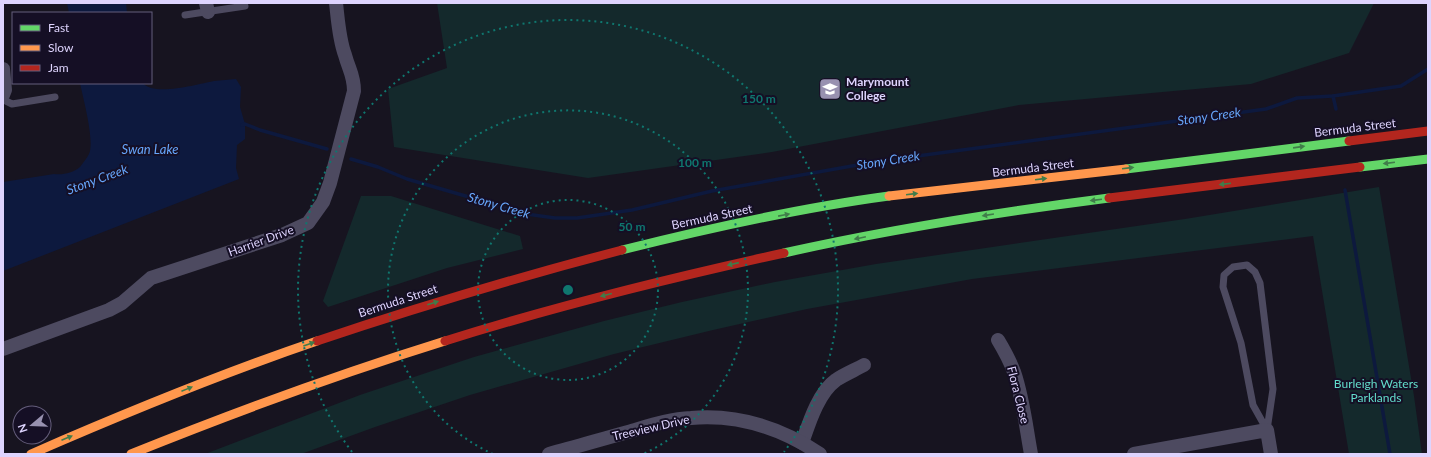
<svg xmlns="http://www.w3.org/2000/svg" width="1431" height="457" font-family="Lato,sans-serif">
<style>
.green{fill:#14292c}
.water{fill:#0d193e}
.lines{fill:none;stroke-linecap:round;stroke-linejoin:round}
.stream{stroke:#0d193e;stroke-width:3.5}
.lane{stroke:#4d4a60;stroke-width:7}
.street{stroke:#4d4a60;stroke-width:14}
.fast{stroke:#63d668;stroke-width:9}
.slow{stroke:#ff974d;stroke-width:9}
.jam{stroke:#b3261e;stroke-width:9}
.oneway{fill:#407c4a}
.ring{fill:none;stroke:#0f766e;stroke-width:2;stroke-dasharray:2 4}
.labels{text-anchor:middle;stroke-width:4;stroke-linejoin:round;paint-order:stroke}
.poi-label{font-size:12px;font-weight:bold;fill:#ded4fe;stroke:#150f25;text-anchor:start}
.street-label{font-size:12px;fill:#ded4fe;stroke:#150f25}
.park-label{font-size:12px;fill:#62dccb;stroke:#150f25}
.water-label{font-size:13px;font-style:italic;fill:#66a5fa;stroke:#150f25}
.centre{fill:#0f766e;stroke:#150f25;stroke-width:2}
.ring-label{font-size:12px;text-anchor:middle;font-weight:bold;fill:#0f766e;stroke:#150f25;stroke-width:4;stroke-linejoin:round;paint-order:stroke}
</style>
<rect width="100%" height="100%" fill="#171420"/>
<g class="green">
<path d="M437 3H1374L1349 53 1251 84 1019 105 772 152 588 178 394 147 388 89 447 68Z"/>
<path d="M1379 187 1414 396 1422 454H1349L1313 236 972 279 807 309 713 330 614 354 470 395 375 427 301 454H205L360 395 474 357 604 321 682 302 775 282 876 264 1185 219Z"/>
<path d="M361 196H391L520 236 523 249 447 268 328 307 323 301Z"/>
</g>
<g class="water">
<path d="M67 3H126L127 13H69Z"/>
<path d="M236 79 241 87 240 107 245 124V139L237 145 236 168 239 179 3 271V182L54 174C63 175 73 173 80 167 83 163 87 158 89 154 95 141 83 98 80 83H143C154 97 198 84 214 81 221 80 229 80 236 79Z"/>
</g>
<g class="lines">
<g class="stream">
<path d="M1333 96 1336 109"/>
<path d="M242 125 245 124 260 130 327 149"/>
<path d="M351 159 378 167 407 179 493 204 519 213 555 218H577L632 210 712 191 880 161 1266 109 1297 98 1333 96 1401 86 1428 69"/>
<path d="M1345 190 1390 454"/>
</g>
<g class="lane">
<path d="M185 15 245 6"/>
<path d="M3 98 6 101 12 104 55 97"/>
<path d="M1247 265 1255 272 1260 283 1273 389 1267 430 1253 405 1241 343 1223 287 1224 275 1233 267Z"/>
</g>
<g class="street">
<path d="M206 3 208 12"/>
<path d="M3 69 5 90 3 95"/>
<path d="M998 340C1004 350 1010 361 1014 372 1023 398 1026 427 1031 454"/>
<path d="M3 349 109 310 122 303 151 278 282 235 308 223 323 202 330 183 354 91C354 75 349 70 345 55 339 39 338 20 336 3"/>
<path d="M802 443C809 423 818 393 836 380 845 374 855 370 864 365"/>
<path d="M549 454C576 447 602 439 628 432 649 426 669 419 691 418 737 414 781 428 820 454"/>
<path d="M1134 454 1267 430 1271 454"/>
</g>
<g class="fast">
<path d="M1360 167 1428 159"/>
<path d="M1126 169 1349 141"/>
<path d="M622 250C710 228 799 208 889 196"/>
<path d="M784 253C891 229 1000 212 1109 198"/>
</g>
<g class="slow">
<path d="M889 196 1126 169"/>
<path d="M31 454C125 413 220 374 317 341"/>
<path d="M131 454C235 412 339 374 445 341"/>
</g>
<g class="jam">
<path d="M1349 141 1428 131"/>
<path d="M1109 198 1360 167"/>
<path d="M317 341C418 307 519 277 622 250"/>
<path d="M445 341C556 306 670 278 784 253"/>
</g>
</g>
<defs><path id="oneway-solid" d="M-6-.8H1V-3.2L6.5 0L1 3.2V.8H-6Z"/></defs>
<g class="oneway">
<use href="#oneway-solid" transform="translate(1299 147) rotate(-8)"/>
<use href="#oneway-solid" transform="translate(1389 163) rotate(173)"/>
<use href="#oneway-solid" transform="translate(1128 168) rotate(-7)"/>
<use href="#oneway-solid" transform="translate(1041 179) rotate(-7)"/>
<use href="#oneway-solid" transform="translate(1225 184) rotate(173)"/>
<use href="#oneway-solid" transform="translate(912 194) rotate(-7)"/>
<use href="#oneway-solid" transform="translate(1096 200) rotate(173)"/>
<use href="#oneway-solid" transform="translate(784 215) rotate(-11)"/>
<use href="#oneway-solid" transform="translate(988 215) rotate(171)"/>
<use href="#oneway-solid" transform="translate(860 238) rotate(168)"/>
<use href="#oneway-solid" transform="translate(733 264) rotate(167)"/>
<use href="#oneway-solid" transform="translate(606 295) rotate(166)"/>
<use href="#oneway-solid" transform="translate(433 303) rotate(-18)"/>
<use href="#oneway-solid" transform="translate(309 344) rotate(-20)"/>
<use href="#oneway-solid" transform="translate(187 389) rotate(-22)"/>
<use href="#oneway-solid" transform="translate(67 438) rotate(-23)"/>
</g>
<g class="ring">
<circle cx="568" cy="290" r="90"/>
<path d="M493 454A180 180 0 1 1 643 454"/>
<path d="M352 452A270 270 0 1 1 784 452"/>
</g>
<defs>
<g id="school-square" transform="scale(1.15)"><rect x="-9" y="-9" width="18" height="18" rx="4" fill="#9891b0" stroke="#150f25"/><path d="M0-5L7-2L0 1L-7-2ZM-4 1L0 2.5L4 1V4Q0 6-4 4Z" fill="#fff"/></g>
</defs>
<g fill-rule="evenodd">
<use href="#school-square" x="830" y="89"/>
</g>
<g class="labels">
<g class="poi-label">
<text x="846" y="86">Marymount<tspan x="846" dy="14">College</tspan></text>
</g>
<g class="street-label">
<text transform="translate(1355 128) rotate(-7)" y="4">Bermuda Street</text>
<text transform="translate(1033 168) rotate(-7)" y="4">Bermuda Street</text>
<text transform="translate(712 217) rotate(-12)" y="4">Bermuda Street</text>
<text transform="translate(261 241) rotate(-20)" y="4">Harrier Drive</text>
<text transform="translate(398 301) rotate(-18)" y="4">Bermuda Street</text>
<text transform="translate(1018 395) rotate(76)" y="4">Flora Close</text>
<text transform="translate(651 428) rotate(-13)" y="4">Treeview Drive</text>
</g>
<g class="park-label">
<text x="1376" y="388">Burleigh Waters<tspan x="1376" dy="14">Parklands</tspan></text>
</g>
<g class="water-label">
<text transform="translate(1209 116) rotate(-8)" y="5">Stony Creek</text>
<text x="150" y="154">Swan Lake</text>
<text transform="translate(888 160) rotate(-9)" y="5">Stony Creek</text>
<text transform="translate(97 179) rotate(-20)" y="5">Stony Creek</text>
<text transform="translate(499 205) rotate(16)" y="5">Stony Creek</text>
</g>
</g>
<circle cx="568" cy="290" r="6" class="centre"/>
<g class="ring-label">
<text x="759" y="103">150 m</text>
<text x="695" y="167">100 m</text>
<text x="632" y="231">50 m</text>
</g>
<rect width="1431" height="457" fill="none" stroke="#ded4fe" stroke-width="8"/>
<rect x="12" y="12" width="140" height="72" fill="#150f25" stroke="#655e7c"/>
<rect x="20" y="25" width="20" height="6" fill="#63d668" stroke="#655e7c"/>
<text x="48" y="32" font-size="12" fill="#ded4fe">Fast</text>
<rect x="20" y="45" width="20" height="6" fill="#ff974d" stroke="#655e7c"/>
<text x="48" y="52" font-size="12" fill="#ded4fe">Slow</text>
<rect x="20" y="65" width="20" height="6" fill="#b3261e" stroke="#655e7c"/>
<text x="48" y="72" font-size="12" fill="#ded4fe">Jam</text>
<g transform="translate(32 425) rotate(251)"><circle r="19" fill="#150f25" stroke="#655e7c"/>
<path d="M0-3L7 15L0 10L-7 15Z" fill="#9891b0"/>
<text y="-6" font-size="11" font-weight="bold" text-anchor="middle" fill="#ded4fe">N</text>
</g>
</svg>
